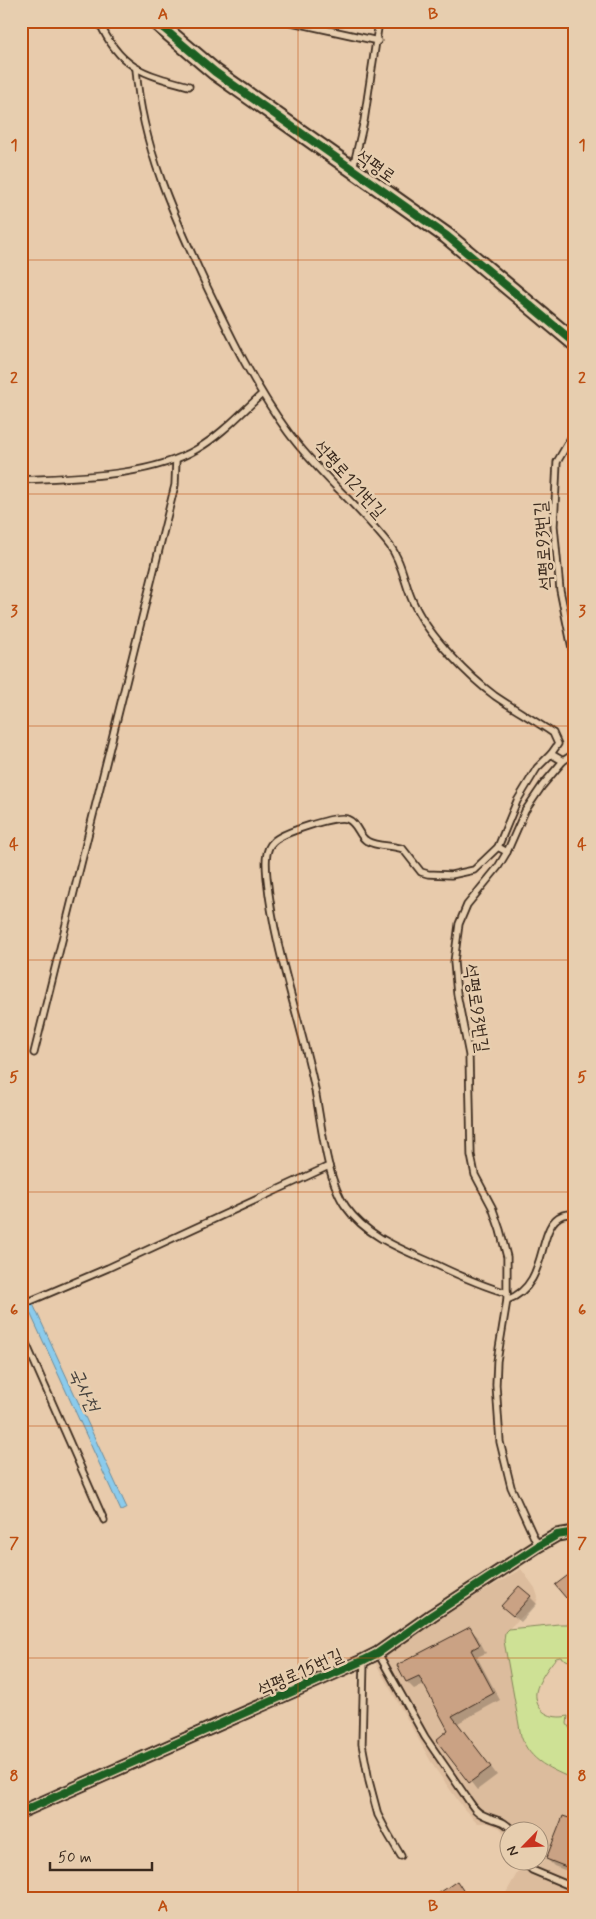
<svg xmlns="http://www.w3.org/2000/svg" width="596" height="1919" font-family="Mynerve,'Poor Story',sans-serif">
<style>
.built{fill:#dcbc9d}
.green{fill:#cee195;stroke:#84865a}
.water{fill:#8bcbec;stroke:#6b8b9a}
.shadow{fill:#0003}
.building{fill:#caa284;stroke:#3b2a1e}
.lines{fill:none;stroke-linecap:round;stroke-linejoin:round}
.lane-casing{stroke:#3b2a1e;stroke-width:9}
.street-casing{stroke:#3b2a1e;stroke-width:15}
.secondary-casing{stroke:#3b2a1e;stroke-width:19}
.lane{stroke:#e7ceaf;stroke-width:5.5}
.street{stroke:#e7ceaf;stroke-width:11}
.secondary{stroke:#e7ceaf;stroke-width:15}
.cycleway-casing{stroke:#e7ceaf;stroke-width:11}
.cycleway{stroke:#1b5e20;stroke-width:8}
.grid{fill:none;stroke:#bd4d10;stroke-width:1;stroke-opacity:0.55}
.labels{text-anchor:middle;stroke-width:5;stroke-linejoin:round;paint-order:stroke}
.street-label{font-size:18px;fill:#3b2a1e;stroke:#e7ceaf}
.water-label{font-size:19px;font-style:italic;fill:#47423d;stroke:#e7ceaf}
.neatline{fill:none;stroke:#bd4d10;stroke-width:2}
.grid-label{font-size:16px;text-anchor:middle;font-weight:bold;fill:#bd4d10}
</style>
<rect width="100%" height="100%" fill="#e8cbac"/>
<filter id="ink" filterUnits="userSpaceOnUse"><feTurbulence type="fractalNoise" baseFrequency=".02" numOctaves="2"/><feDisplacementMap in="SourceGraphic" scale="10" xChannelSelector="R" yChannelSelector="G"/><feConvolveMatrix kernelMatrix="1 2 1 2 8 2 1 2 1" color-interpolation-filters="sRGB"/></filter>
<g filter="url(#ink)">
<path class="built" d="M521 1569 535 1588 538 1597 536 1604 505 1632 521 1736 542 1764 575 1780V1898H503L519 1870 518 1862H538V1832H508V1838L500 1828 488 1823H478L464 1809 434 1767 375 1662 444 1615Z"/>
<path class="green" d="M559 1624H575V1664L560 1657 556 1658C549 1666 538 1681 536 1692 534 1712 552 1720 568 1716L567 1724 575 1737V1780C551 1769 530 1762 521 1736L504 1641 505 1632 508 1629Z"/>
<path class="water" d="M21 1278 127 1508 121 1511 21 1293Z"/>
<g class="shadow">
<path d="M575 1577V1598L572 1601 567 1597Z"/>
<path d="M530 1597 537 1604 521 1622 510 1613Z"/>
<path d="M470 1629 477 1636 486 1653 477 1657 500 1700 458 1723 497 1775 477 1790 438 1740 449 1731 424 1684 414 1689 407 1682 399 1665Z"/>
<path d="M575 1822V1874L554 1866 547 1859Z"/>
</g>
<g class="building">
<path d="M575 1570V1590L566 1598 555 1585Z"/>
<path d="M519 1586 531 1596 513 1616 501 1606Z"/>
<path d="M470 1627 480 1645 471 1650 494 1693 452 1716 491 1767 469 1783 436 1740 448 1730 419 1676 406 1682 397 1665Z"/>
<path d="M563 1816 575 1820V1854L569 1868 546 1859Z"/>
<path d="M457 1881 468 1898H432Z"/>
</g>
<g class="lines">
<g class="lane-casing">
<g id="lane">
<path d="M99 21C119 68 143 74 189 86"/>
<path d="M287 21 378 41"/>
<path d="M136 69C142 147 174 216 207 287 231 337 255 387 288 432 318 473 359 506 390 546 403 563 405 588 415 606 430 637 468 676 495 696 514 709 534 720 553 733L558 744 551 754 537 768 517 801 498 847 507 852"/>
<path d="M353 168 364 121 379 21"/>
<path d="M575 431 557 462 554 526 560 590 575 663"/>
<path d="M21 480C75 477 150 477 197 449 221 435 241 413 262 394"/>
<path d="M551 754 563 761"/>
<path d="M498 847 474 870 451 875 428 874 421 872 403 849C392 845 377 847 367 841 358 836 358 823 347 819 336 815 281 833 273 842 264 850 266 867 267 878 274 947 298 1013 313 1080 321 1116 325 1178 346 1207 368 1238 404 1250 437 1265 460 1276 482 1286 507 1293"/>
<path d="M34 1053 175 485 176 460"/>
<path d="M507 1300C551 1284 535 1225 563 1215 566 1214 571 1214 575 1214"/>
<path d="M21 1305 108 1268 329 1166"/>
<path d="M21 1332 104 1520"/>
<path d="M538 1546 511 1487 500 1442 496 1385 497 1361 507 1300V1257L500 1230 492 1207 475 1175 471 1155 469 1055 457 994 454 962 459 924 467 905 498 867 507 852 525 811 542 786 563 761 575 753"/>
<path d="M378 1653 425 1737 469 1801C473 1807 476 1812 483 1815 495 1821 505 1819 513 1832"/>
<path d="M364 1660 362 1744 369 1781 378 1815 388 1834 401 1856"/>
<path d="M524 1862 532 1870 575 1888"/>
</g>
</g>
<g class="street-casing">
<path id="street" d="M21 1812 364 1660 378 1653 432 1615 538 1546 557 1535 575 1532"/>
</g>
<g class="secondary-casing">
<path id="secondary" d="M155 21 215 72 447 236 575 343"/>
</g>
<use href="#lane" class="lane"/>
<use href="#street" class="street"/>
<use href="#secondary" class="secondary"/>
<g class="cycleway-casing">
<g id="cycleway">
<path d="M155 21 215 72 447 236 575 343"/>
<path d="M21 1812 364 1660 378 1653 432 1615 538 1546 557 1535 575 1532"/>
</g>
</g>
<use href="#cycleway" class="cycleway"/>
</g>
</g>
<path class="grid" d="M298 21V1898M21 260H575M21 494H575M21 726H575M21 960H575M21 1192H575M21 1426H575M21 1658H575"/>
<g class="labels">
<g class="street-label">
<text transform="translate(376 166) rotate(35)" y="6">석평로</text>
<text transform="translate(350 479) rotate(48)" y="6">석평로121번길</text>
<text transform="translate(543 546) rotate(-94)" y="6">석평로93번길</text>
<text transform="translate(477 1008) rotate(82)" y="6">석평로93번길</text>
<text transform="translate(300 1672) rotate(-24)" y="6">석평로15번길</text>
</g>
<g class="water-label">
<text transform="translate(85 1389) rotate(65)" y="7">국사천</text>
</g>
</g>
<rect width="596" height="1919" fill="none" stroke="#e7ceaf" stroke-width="55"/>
<g transform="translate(524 1846) rotate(246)"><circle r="24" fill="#e7ceaf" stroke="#a28c75"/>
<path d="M0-4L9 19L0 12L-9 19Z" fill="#c8321e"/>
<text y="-8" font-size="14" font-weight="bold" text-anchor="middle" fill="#3b2a1e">N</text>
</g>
<path d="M50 1862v8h102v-8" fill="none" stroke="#3b2a1e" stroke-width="2.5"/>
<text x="58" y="1862" font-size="15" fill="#3b2a1e" stroke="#e7ceaf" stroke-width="4" paint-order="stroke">50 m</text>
<rect x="28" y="28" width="540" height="1864" class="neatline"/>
<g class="grid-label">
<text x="163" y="19">A</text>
<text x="433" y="19">B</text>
<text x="14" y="150">1</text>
<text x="582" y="150">1</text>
<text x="14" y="383">2</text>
<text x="582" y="383">2</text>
<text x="14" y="616">3</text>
<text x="582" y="616">3</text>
<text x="14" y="849">4</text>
<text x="582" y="849">4</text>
<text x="14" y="1082">5</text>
<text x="582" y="1082">5</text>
<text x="14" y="1315">6</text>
<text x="582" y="1315">6</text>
<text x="14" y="1548">7</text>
<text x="582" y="1548">7</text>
<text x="14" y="1781">8</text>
<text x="582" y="1781">8</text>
<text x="163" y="1911">A</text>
<text x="433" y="1911">B</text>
</g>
</svg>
